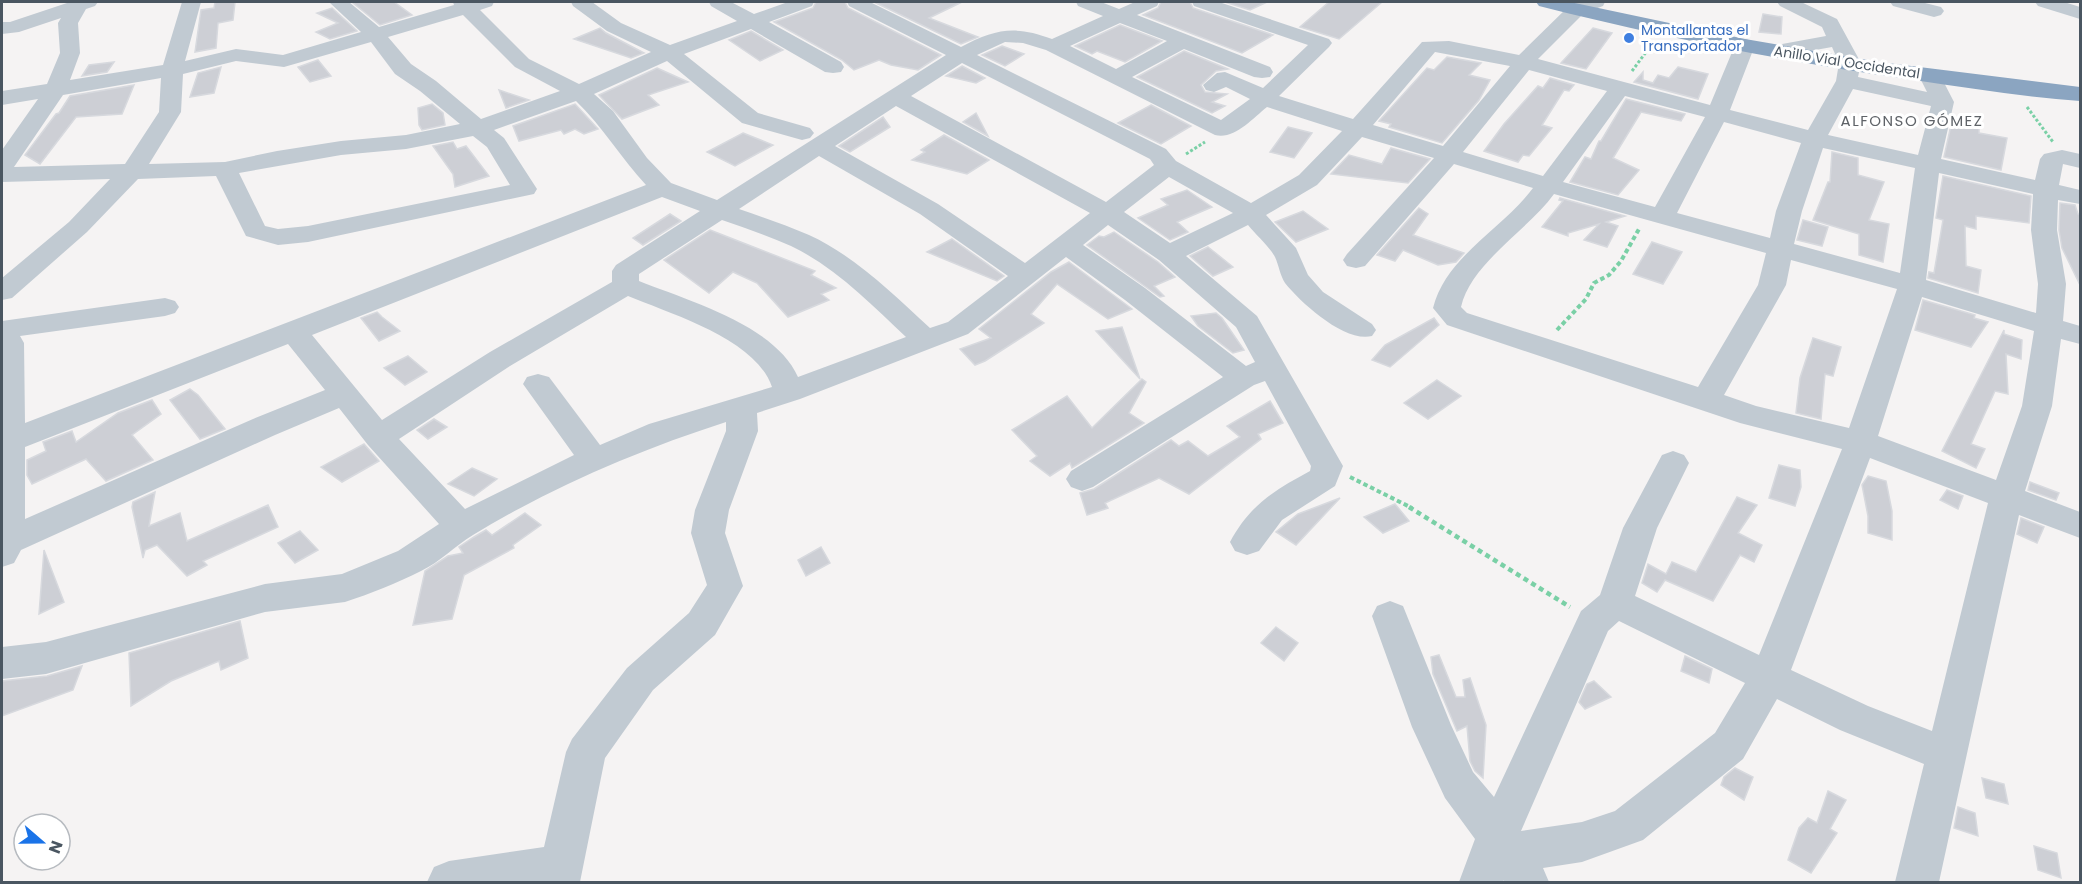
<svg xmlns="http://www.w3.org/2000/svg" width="2082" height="884" font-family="Poppins,sans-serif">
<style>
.building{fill:#cdcfd5;stroke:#d7d9de;stroke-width:1.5}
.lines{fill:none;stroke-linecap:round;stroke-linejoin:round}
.path-far2{stroke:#7ad0a6;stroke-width:3;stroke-dasharray:3 2;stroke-linecap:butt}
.path-far1{stroke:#7ad0a6;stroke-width:4;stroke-dasharray:4.5 3;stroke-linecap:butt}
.path{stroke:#7ad0a6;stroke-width:4.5;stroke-dasharray:5 4;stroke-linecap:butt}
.minor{fill:#c1cad2;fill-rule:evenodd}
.highway{fill:#8ba5c1;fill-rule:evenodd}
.shop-dot{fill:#3f7fe0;stroke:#fff;stroke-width:2}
.labels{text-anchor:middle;stroke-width:6;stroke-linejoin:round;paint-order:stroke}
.far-shop-label{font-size:14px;fill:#366cbe;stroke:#fff;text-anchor:start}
.far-street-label{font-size:14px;fill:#4a5661;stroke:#fff}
.far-neighbourhood-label{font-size:15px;letter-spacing:1.5px;fill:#5f6368;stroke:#fff}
</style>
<rect width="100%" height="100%" fill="#f5f3f3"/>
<g class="building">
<path d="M215 2H235L233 20 218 23 216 48 195 52 201 10 214 8Z"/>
<path d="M352 2H394L412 15 380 25Z"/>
<path d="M816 2H845L848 8 941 55 918 70 891 65 879 60 854 70 842 60 774 22 813 8Z"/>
<path d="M874 2H962L929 18 978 37 961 44Z"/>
<path d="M1161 2H1190L1193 8 1273 35 1242 53 1143 15 1158 8Z"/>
<path d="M1225 2H1267L1250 10Z"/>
<path d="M1329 2H1382L1339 39 1300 27Z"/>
<path d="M332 8 357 31 330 39 316 32 338 23 317 13Z"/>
<path d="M1763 14 1782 17 1781 34 1759 32Z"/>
<path d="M1120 25 1162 41 1125 62 1097 51 1092 54 1075 46Z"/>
<path d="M600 28 606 33 644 53 631 58 574 39Z"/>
<path d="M1593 28 1612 33 1586 69 1561 63Z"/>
<path d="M751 31 783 50 760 61 729 40Z"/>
<path d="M1002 46 1024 54 1005 66 982 55Z"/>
<path d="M1184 51 1228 69 1216 71 1201 85 1205 92 1227 94 1212 102 1225 106 1212 113 1137 77Z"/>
<path d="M1447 57 1481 63 1469 75 1490 80 1479 100 1442 143 1389 127 1391 124 1379 121 1427 68 1434 70Z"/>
<path d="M318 60 331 76 310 82 298 67Z"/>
<path d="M114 62 107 72 82 76 89 65Z"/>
<path d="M962 66 985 78 976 83 946 76Z"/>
<path d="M221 67 214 93 190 97 198 73Z"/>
<path d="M1678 67 1708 74 1698 99 1634 82 1643 72V80L1653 83 1658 75 1669 78Z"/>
<path d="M657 68 688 82 648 95 659 105 622 119 599 95Z"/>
<path d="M1550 78 1574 85 1569 91 1564 90 1542 125 1552 128 1529 156 1523 155 1518 162 1484 151 1504 124 1538 86 1543 88Z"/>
<path d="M134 85 122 114 76 117 40 164 25 155 56 114 59 113 70 96Z"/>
<path d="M499 90 529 100 506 108Z"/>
<path d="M1626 99 1685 114 1681 121 1641 112 1613 158 1639 170 1618 195 1570 182 1585 157 1591 159 1599 141H1601Z"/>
<path d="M432 104 443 113 445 125 422 130 419 125 418 108Z"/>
<path d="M575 104 598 129 584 134 575 129 564 134 561 130 519 141 513 126Z"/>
<path d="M1151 105 1191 126 1161 144 1118 123Z"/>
<path d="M976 113 988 136 963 122Z"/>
<path d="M883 117 890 127 850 152 839 146Z"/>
<path d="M1951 125H1979V133L2007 138 2001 170 1944 157Z"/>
<path d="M1288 127 1312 133 1294 158 1270 152Z"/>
<path d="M743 133 773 145 735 166 707 152Z"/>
<path d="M944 135 989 160 967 174 912 160 925 152 921 150Z"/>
<path d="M453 142 457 149 466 146 489 176 455 187 453 174 433 146Z"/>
<path d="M1391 148 1430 159 1408 183 1331 174 1349 155 1382 164Z"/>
<path d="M1832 152 1858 158V175L1884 182 1869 220 1889 224 1883 262 1859 255V234L1813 220 1828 182H1830Z"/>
<path d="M1943 176 2031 196 2029 223 1976 216V229L1965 226 1966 266 1981 270 1978 293 1928 278 1929 272 1934 273 1943 220 1936 218Z"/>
<path d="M1187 190 1212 207 1177 222 1188 232 1170 240 1138 218 1168 205 1161 199Z"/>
<path d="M1560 198 1625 216 1606 222 1618 226 1607 247 1584 240 1599 224 1568 233V236L1542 227 1563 201 1559 200Z"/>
<path d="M2060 203 2075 205 2078 214 2080 215V285L2062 248 2059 230Z"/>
<path d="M1419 208 1428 214 1413 235 1464 253 1456 262 1438 265 1403 250 1395 261 1377 255Z"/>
<path d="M1303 211 1328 229 1296 242 1275 222Z"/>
<path d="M670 214 681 221 643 245 633 238Z"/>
<path d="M1803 220 1828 227 1822 246 1797 240Z"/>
<path d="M710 230 815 271 811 275 836 288 821 294 829 300 788 317 757 283 733 272 709 293 664 260Z"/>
<path d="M1114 232 1158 262 1175 277 1154 286 1164 296 1160 297 1087 245 1099 236 1104 237Z"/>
<path d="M952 239 1004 276 997 281 927 252Z"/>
<path d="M1652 242 1682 252 1663 284 1633 274Z"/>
<path d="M1208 247 1233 267 1213 276 1190 256Z"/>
<path d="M1069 262 1132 309 1108 319 1057 284 1031 314 1044 323 985 361 975 365 960 349 991 338 979 329 1051 272Z"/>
<path d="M1923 300 1975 315 1974 318 1988 322 1971 347 1915 330Z"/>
<path d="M377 312 382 317 400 331 379 341 361 318Z"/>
<path d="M1216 313 1222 318 1244 350 1233 353 1198 326 1191 316Z"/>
<path d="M1434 318 1439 325 1390 367 1372 360 1385 345Z"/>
<path d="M1122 327 1140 379 1096 331Z"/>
<path d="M2004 330V334L2022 340 2021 359 2006 354 2008 394 1995 391 1971 444 1985 449 1976 468 1942 451Z"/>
<path d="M1813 338 1841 347 1833 376 1825 374 1821 419 1796 413 1800 378Z"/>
<path d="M408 356 427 372 405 385 384 368Z"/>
<path d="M1142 379 1146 382 1129 413 1144 423 1072 468 1070 463 1050 476 1030 461 1037 456 1012 430 1067 396 1092 428Z"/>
<path d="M1437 380 1461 396 1428 419 1404 403Z"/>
<path d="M190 389 198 395 225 429 200 439 170 400Z"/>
<path d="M152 400 161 414 132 435 153 460 106 481 86 459 32 484 27 475V460L46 451 43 442 72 431 76 442 118 413Z"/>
<path d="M1270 401 1283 423 1258 434 1261 439 1189 494 1159 478 1105 503 1108 508 1087 515 1080 493 1094 489 1171 440 1179 446 1188 441 1208 456 1240 437 1227 426Z"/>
<path d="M434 419 447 427 428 439 417 430Z"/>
<path d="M364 444 379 461 342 482 321 467Z"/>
<path d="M1779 465 1800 470 1801 487 1795 506 1769 498Z"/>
<path d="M472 468 497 479 474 496 448 484Z"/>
<path d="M1868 476 1886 481 1892 511V540L1868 533V516L1862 485Z"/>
<path d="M2030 482 2059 493 2056 500 2028 490Z"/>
<path d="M1947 490 1963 496 1958 509 1940 500Z"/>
<path d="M155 492 149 526 180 513 187 541 268 505 278 527 203 561 207 565 187 576 157 545 145 550 143 558 132 507 133 502Z"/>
<path d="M1737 497 1757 505 1738 533 1762 545 1754 562 1740 555 1713 601 1665 580 1657 592 1642 583 1648 564 1666 574 1672 562 1696 572Z"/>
<path d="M1340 498 1296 545 1276 532 1298 514Z"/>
<path d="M1395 504 1409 521 1383 533 1364 517Z"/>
<path d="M525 513 541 525 513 545 514 548 464 575 452 619 413 625 425 571 448 556 463 553 459 547 474 537 486 530 492 535Z"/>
<path d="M2021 518 2044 527 2037 543 2017 534Z"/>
<path d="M300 531 318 550 295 563 278 543Z"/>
<path d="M821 547 830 563 806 576 798 560Z"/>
<path d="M44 550 64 602 39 614Z"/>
<path d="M240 621 248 658 221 670 219 661 171 681 131 706 129 653Z"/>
<path d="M1276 627 1298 643 1284 661 1261 643Z"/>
<path d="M1439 655 1456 697H1465L1463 680 1470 678 1486 725 1483 778 1475 771 1470 761 1467 726 1457 731 1433 674 1431 657Z"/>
<path d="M1685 656 1712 669 1709 683 1681 671Z"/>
<path d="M82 666 73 690 2 716V681L47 676Z"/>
<path d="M1594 681 1611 697 1585 709 1579 702 1587 684Z"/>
<path d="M1735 768 1753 777 1744 800 1721 785 1724 777Z"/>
<path d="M1982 778 2004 784 2008 804 1986 798Z"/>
<path d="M1828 791 1846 800 1830 829 1837 833 1811 873 1788 860 1799 828 1808 818 1817 823Z"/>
<path d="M1958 807 1975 813 1978 836 1954 828Z"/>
<path d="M2034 846 2057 853 2061 878 2038 870Z"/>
</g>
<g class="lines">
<g class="path-far2">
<path d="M1632 71 1652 44"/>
<path d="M2027 107 2053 142"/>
<path d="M1186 154 1205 142"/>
</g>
<g class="path-far1">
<path d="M1557 330 1586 299 1594 283 1609 275 1621 261 1639 229"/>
<path d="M1350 477 1412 508"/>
</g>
<path class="path" d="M1409 507 1570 607"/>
<g class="minor">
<path d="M70 2H98L95 6 86 9 78 23 80 53 70 80 163 65 182 2H201L185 61 236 49 283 55 361 32 329 2H349L379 27 454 5 453 2H494L492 6 480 10 529 59 579 84 651 52 607 31 573 6 571 2H592L621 23 670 45 737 21 711 6 709 2H731L754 14 788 2H814L812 6 769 22 841 62 844 67 841 72 833 73 825 72 751 29 684 54 758 113 810 128 814 133 810 138 802 140 742 123 667 61 594 94 613 111 647 158 671 183 717 200 946 55 849 6 847 2H870L961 47C995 29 1015 25 1052 39L1103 16 1078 6 1076 2H1101L1119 9 1135 2H1159L1157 6 1137 15 1270 67 1273 72 1270 77 1262 78 1254 77 1184 49 1132 77 1221 120 1250 99 1226 87 1214 92 1206 90 1203 85 1217 73 1225 72 1263 88 1308 45 1194 6 1192 2H1219L1329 39 1332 43 1329 47 1279 96 1353 119 1422 42 1449 41 1519 55 1570 5 1579 2H1605L1603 6 1584 13 1538 59 1710 105 1735 45 1738 41 1745 39 1752 41 1755 45 1730 110 1808 130 1836 81 1839 63 1832 47 1776 57 1769 55 1766 51 1769 47 1776 45 1826 36 1822 27 1780 6 1777 2H1801L1837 19 1861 63 1858 77 1927 92 1919 76 1922 71 1930 70 1938 71 1954 102 1941 159 2035 180 2040 159 2044 154 2062 150 2080 154V168L2063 164 2059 185 2080 190V204L2058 200 2057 230 2066 284 2063 321 2080 326V344L2061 339 2052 406 2025 491 2080 512V538L2019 515 1939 882H1895L1924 764 1840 730 1777 699 1743 759 1643 840 1582 862 1543 868 1549 882H1504L1503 880V882H1459L1475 839 1445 798 1412 727 1372 616 1377 606 1390 601 1403 606 1451 725 1473 772 1494 797 1581 611 1600 595 1623 528 1662 455 1673 451 1684 455 1689 463 1657 528 1635 596 1759 655 1842 449 1740 423 1447 325 1433 308C1446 256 1503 229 1533 188L1454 164 1365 266 1356 268 1347 266 1343 260 1347 254 1434 158 1362 137 1317 185 1266 215 1296 248 1308 275 1323 292 1372 324 1376 330 1372 336C1345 343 1301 303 1285 283 1280 275 1279 266 1275 257 1269 246 1256 235 1248 225L1186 256 1257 316 1343 466 1335 486 1282 520 1259 551 1247 555 1235 551 1230 542C1250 505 1273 491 1310 471L1311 466 1265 381 1254 385 1093 487 1082 491 1071 487 1066 479 1071 471 1223 377 1125 300 1066 257 968 334 800 399 757 413 758 431 729 510 725 533 743 586 715 635 653 690 605 758 580 882H427L434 867 449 861 544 847 566 752 572 739 627 668 689 613 707 585 691 533 695 510 726 431V422C639 450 552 487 473 535 455 546 440 562 421 571 397 583 370 594 345 602L265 612 46 674 2 679V647L46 642 265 584 342 574 398 551 439 524 368 445 339 408 275 435 21 550 14 563 2 567V321L165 298 175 301 179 307 175 313 165 316 20 336 24 343 25 423 646 185C621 158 603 127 576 101L494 130 504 138 537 189 534 194 308 242 278 245 246 236 216 176 138 179 87 232 12 298 2 300V278L69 222 110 179 2 182V150L38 99 2 105V91L47 84 60 53 58 23 61 18 19 32 2 34V22H10ZM463 15 515 67 560 91 481 119 436 81 411 64 388 37ZM1120 23 1167 41 1116 69 1070 46ZM371 42 395 74 420 91 460 124 406 135 341 141 277 151 225 162 149 164 181 112 183 74 236 61 284 67ZM1005 42 1023 43 1046 50 1215 135C1234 140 1252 119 1267 107L1342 131 1299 175 1251 203 1176 161 1166 149 977 55ZM1435 52 1510 66 1443 146 1373 125ZM962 63 1150 159 1154 165 1106 202 911 96ZM1529 70 1607 91 1543 176 1463 152ZM161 78 159 112 125 164 14 167 63 95ZM1853 89 1931 106 1918 155 1828 135ZM1625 96 1705 117 1655 207 1563 182ZM896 106 1090 213 1025 263 938 204 835 146ZM1724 122 1801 143 1776 211 1770 238 1677 213ZM473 136 487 147 510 185 308 226 278 229 265 226 239 173 341 155 406 149ZM1823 148 1915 168 1900 273 1794 244 1802 211ZM819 156 920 214 1008 276 948 322 930 328C893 294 855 256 809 235 786 225 762 217 739 209ZM1939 173 2033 194 2031 230 2038 284 2036 313 1926 280ZM1169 177 1233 213 1170 243 1124 212ZM1554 194 1766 253 1758 285 1698 387 1467 313 1461 307C1471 263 1528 230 1554 194ZM662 197 700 211 616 265 612 271V282L490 352 382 420 312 335ZM722 220C745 228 769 236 791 246 835 267 871 304 906 337L798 377C775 325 689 301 639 281V274ZM1108 225 1159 260 1236 327 1255 362 1246 366 1145 288 1083 245ZM1791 260 1897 289 1849 428 1756 406 1724 395 1786 285ZM628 296C671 314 756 339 772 387L649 424 600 445 549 377 538 374 527 377 523 384 574 455 465 509 399 439 510 366ZM1922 297 2034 331 2022 406 1996 480 1878 436ZM288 344 325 390 253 419 25 519V447ZM1870 458 1988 503 1932 731 1868 706 1791 670ZM1619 621 1745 683 1715 733 1615 811 1582 822 1521 831 1608 631Z"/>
<path d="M1890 2H1921L1941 7 1944 11 1941 15 1934 17 1893 6Z"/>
<path d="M2035 2H2064L2080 7V19L2038 6Z"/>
</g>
<path class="highway" d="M1536 2H1570L1745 39 1879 62 2080 87V101C2025 97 1969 88 1914 80 1787 62 1662 37 1539 6Z"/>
</g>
<circle class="shop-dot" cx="1629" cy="38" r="6"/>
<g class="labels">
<g class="far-shop-label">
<text x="1641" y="35">Montallantas el<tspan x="1641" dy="16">Transportador</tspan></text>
</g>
<g class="far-street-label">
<text transform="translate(1847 62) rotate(9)" y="5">Anillo Vial Occidental</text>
</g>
<g class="far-neighbourhood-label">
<text x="1912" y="126">ALFONSO GÓMEZ</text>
</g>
</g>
<rect width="2082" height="884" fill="none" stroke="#4a5661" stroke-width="6"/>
<g transform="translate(42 842) rotate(110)"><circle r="28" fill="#ffffff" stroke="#b7bbc0" stroke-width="1.5"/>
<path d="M0-4.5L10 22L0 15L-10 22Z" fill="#1a73e8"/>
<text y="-9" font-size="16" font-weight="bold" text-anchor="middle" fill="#4a5661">N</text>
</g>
</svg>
